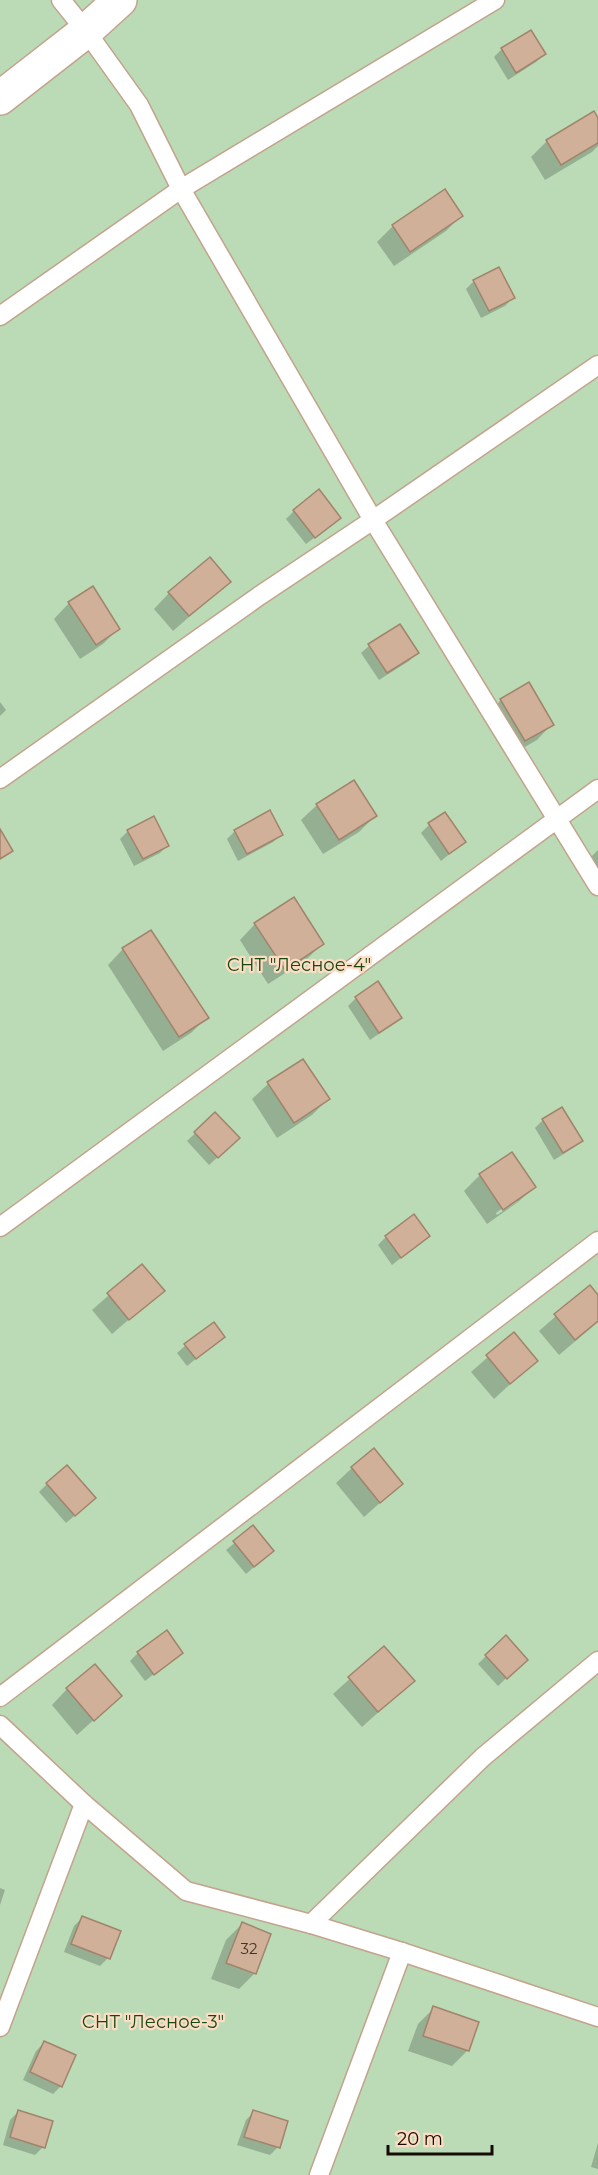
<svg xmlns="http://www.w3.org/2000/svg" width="598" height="2175" font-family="Montserrat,sans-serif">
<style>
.green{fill:#badbb6}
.shadow{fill:#0003;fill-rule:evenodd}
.building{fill:#d0b098;stroke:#a2836c;stroke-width:1.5}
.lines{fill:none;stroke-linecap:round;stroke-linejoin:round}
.service-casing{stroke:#c3a38c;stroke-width:21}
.minor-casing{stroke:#c3a38c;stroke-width:36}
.service{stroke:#fff;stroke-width:18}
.minor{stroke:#fff;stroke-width:33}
.labels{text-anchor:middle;stroke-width:4.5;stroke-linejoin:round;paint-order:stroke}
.number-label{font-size:15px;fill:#443429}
.park-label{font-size:18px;fill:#144911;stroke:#fedcc4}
</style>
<rect width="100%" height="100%" fill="#fedcc4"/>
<rect class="green" x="0" y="0" width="598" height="2175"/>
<g class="shadow">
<path d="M530 32 544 54 536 62 508 80 494 57 502 49Z"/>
<path d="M593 113 598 121V146L592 152 545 180 531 157 547 141Z"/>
<path d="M445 191 461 216 446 231 394 266 377 242 393 226Z"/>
<path d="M474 281 513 298 505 306 481 318 466 289Z"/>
<path d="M294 511 331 525 306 544 286 519Z"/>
<path d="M229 582 173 631 154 609 169 593Z"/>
<path d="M69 603 119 628 103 644 80 659 54 619Z"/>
<path d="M369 646 417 653 409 661 379 680 361 653Z"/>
<path d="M501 700 552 724 537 740 509 756 486 716Z"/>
<path d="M0 702 6 710 0 716Z"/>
<path d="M317 805 375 816 359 832 323 854 301 820Z"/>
<path d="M429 825 464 842 441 861 421 833Z"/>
<path d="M128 831 168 845 160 853 134 866 120 839Z"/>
<path d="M235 831 281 834 273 842 238 861 227 839Z"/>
<path d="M598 850V875L588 860Z"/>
<path d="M255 924 323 943 307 959 268 984 240 940Z"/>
<path d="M123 949 207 1017 191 1033 163 1051 108 965Z"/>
<path d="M356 998 400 1017 392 1025 370 1040 348 1006Z"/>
<path d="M302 1061 328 1099 312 1115 277 1138 252 1099 268 1084Z"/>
<path d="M215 1114 230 1146 209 1165 187 1141Z"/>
<path d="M543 1120 581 1141 573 1148 554 1160 535 1128Z"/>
<path d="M480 1175 534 1187 518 1202 487 1224 464 1191ZM518 1197V1201L497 1215 496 1213Z"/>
<path d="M428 1236 392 1265 378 1245 386 1237Z"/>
<path d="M142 1266 163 1290 112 1334 92 1310Z"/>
<path d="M589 1287 598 1297V1322L559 1355 539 1331Z"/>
<path d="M514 1334 536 1360 494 1399 471 1372Z"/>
<path d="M223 1337 187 1366 177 1353 185 1346Z"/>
<path d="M352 1468 401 1484 364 1517 336 1483Z"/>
<path d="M47 1484 86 1506 66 1523 39 1492Z"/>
<path d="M253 1528 272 1551 246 1574 226 1550Z"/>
<path d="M384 1648 413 1681 362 1727 333 1694Z"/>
<path d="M138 1653H181L145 1681 130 1661Z"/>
<path d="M486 1656 518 1667 498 1686 478 1664Z"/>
<path d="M67 1689 120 1696 77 1735 52 1705Z"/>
<path d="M0 1888 5 1890 0 1905Z"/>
<path d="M82 1918 119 1932 108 1958 100 1966 64 1952 74 1926Z"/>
<path d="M242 1924 269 1935 254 1974 239 1989 211 1979 226 1940Z"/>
<path d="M434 2008 468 2050 452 2066 408 2051 418 2024Z"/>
<path d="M44 2043 61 2086 53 2094 23 2080 36 2051Z"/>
<path d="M18 2112 43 2147 35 2155 3 2145 10 2120Z"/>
<path d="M254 2112 278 2147 270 2155 237 2145 246 2120Z"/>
<path d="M598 2143V2169L591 2167Z"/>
</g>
<g class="building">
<path d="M531 30 546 54 516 73 501 48Z"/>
<path d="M594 111 598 118V143L561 165 546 140Z"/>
<path d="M445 189 463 216 410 252 392 225Z"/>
<path d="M499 267 515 298 489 311 473 280Z"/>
<path d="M319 489 341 518 315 538 293 510Z"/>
<path d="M210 557 231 582 189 616 168 592Z"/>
<path d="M93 586 120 629 96 645 68 602Z"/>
<path d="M400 624 419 653 387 673 368 644Z"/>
<path d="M529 682 554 725 525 741 500 699Z"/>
<path d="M354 780 377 816 339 840 316 804Z"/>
<path d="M270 810 283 835 247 854 234 830Z"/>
<path d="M445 812 466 842 449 854 428 823Z"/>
<path d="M154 816 169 846 143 859 127 830Z"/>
<path d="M0 829 13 851 0 859Z"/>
<path d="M294 897 324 944 285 970 254 923Z"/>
<path d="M151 930 209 1018 179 1037 122 948Z"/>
<path d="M378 981 402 1018 379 1033 355 997Z"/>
<path d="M303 1059 330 1099 294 1123 267 1082Z"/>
<path d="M562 1107 583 1141 563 1153 542 1119Z"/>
<path d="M215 1112 240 1138 218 1158 194 1132Z"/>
<path d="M512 1152 536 1187 503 1210 479 1174Z"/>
<path d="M414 1214 430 1236 401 1258 385 1236Z"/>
<path d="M142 1264 165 1291 129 1320 107 1293Z"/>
<path d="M590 1285 598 1295V1321L575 1340 554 1314Z"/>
<path d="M214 1322 225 1337 196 1359 184 1344Z"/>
<path d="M514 1332 538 1361 510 1384 486 1355Z"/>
<path d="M374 1448 403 1484 380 1503 351 1467Z"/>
<path d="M67 1465 96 1498 75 1516 46 1483Z"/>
<path d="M253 1525 274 1551 254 1567 233 1541Z"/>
<path d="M167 1630 183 1653 154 1675 137 1652Z"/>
<path d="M506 1635 528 1660 507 1679 485 1655Z"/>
<path d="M384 1646 415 1681 378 1712 348 1677Z"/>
<path d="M95 1664 122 1696 94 1721 66 1688Z"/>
<path d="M82 1916 121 1931 110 1959 71 1944Z"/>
<path d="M242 1922 271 1934 256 1974 226 1963Z"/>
<path d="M433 2006 479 2022 469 2051 423 2036Z"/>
<path d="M44 2041 76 2055 62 2087 30 2072Z"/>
<path d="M18 2110 53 2121 45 2148 10 2137Z"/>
<path d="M253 2110 288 2121 280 2148 244 2137Z"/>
</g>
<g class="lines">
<g class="service-casing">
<g id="service">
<path d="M61 0 86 31 139 105 181 189 373 520 598 886"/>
<path d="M0 316 181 189 495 0"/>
<path d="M0 779 259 596 373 520 598 365"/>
<path d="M0 1227 598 789"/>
<path d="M598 1661 483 1757 311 1924 402 1952 598 2017"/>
<path d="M0 1697 598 1241"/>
<path d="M0 1725 84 1804 186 1891 311 1924"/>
<path d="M0 2027 84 1804"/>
<path d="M319 2175 402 1952"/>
</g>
</g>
<g class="minor-casing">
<path id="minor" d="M0 98 86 31 120 0"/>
</g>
<use href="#service" class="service"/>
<use href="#minor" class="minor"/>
</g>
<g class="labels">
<g class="number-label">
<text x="249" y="1954">32</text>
</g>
<g class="park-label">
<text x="299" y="971">СНТ "Лесное-4"</text>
<text x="153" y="2028">СНТ "Лесное-3"</text>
</g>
</g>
<path d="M388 2145v9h104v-9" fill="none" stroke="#160b04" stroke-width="3"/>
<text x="397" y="2145" font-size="18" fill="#160b04" stroke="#fedcc4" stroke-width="4.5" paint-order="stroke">20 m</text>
</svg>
